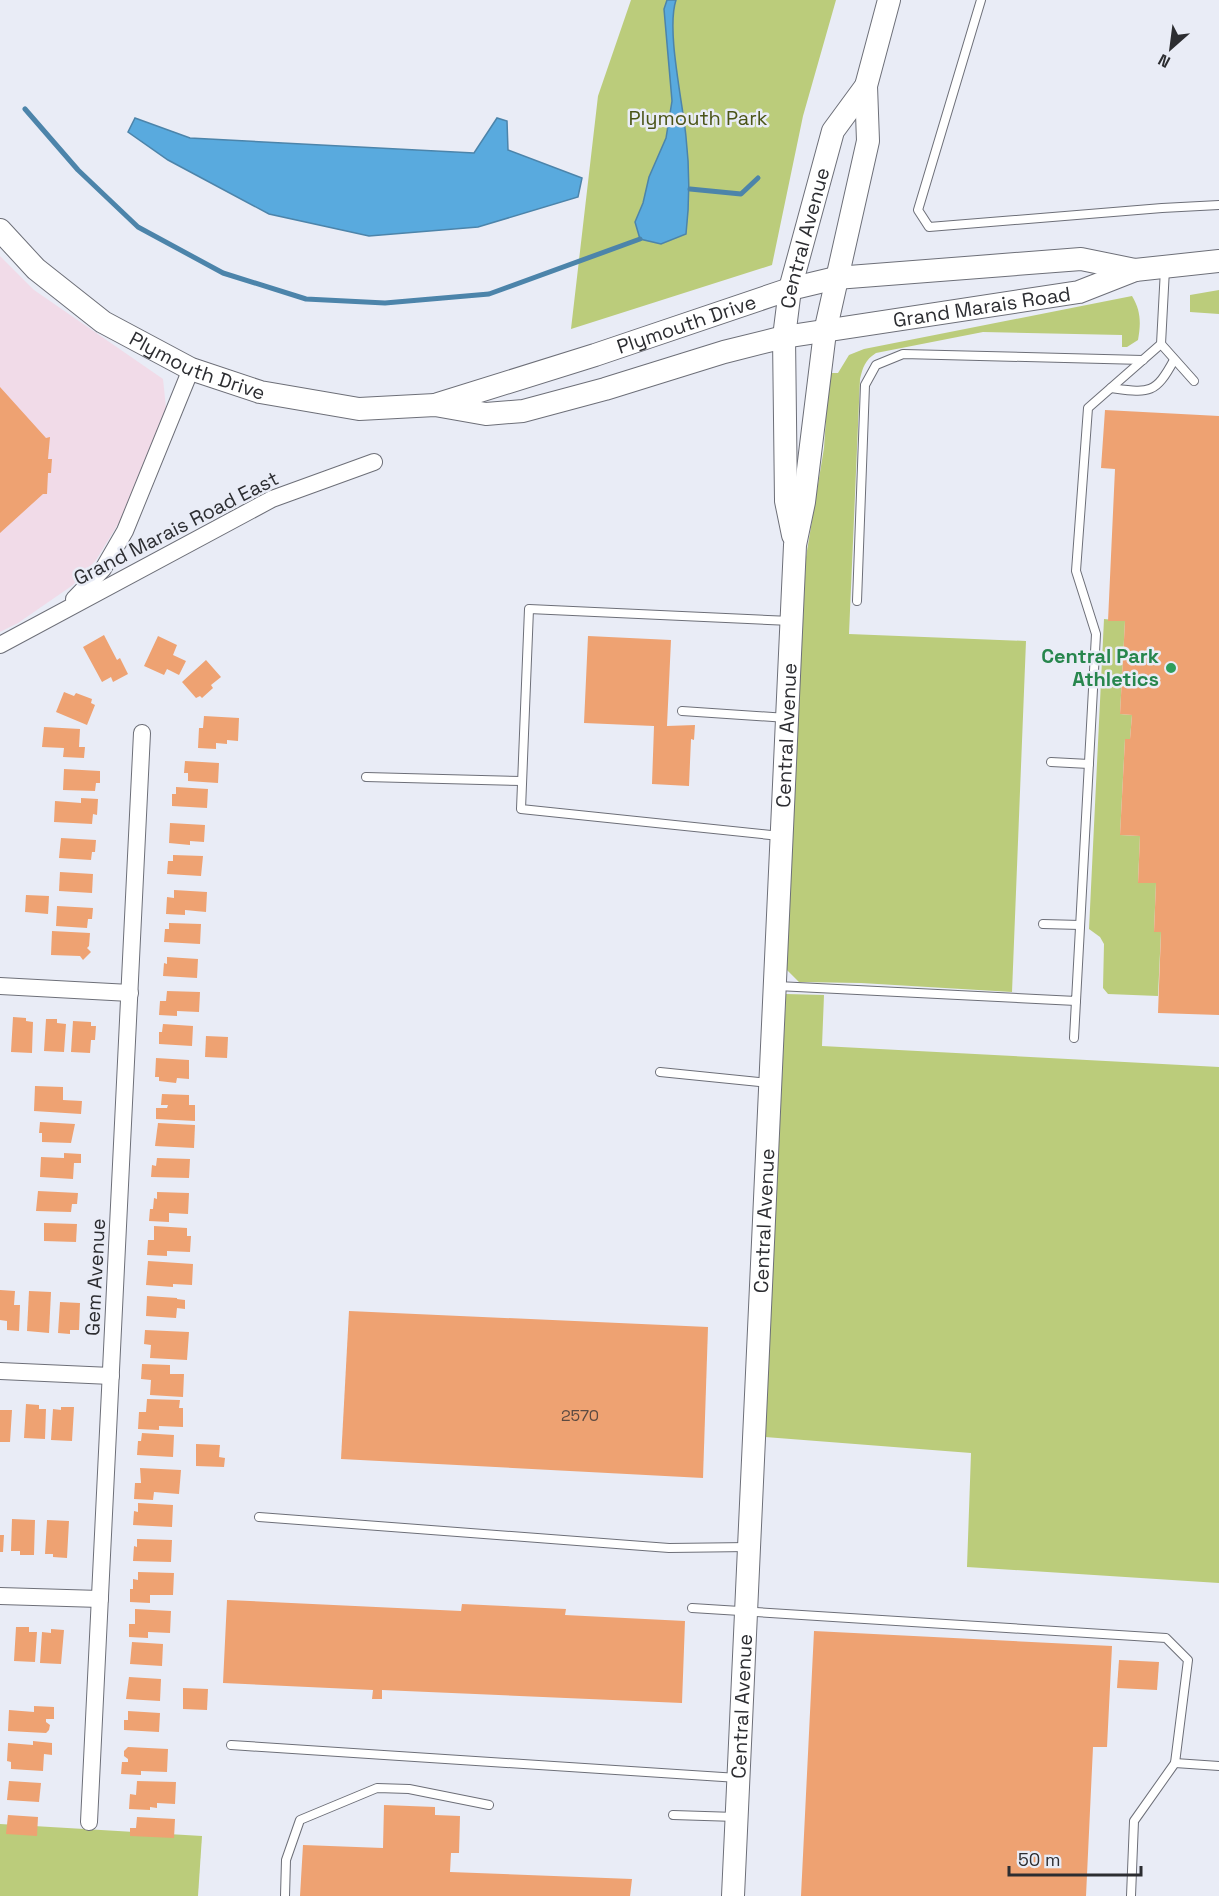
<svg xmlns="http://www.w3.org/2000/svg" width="1219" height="1896" font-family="'Space Grotesk',sans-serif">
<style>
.commercial{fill:#f1dbe8}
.green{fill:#bbcc7b}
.water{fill:#59aade;stroke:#4c84aa;stroke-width:1.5}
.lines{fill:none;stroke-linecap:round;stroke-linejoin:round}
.stream{stroke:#4c84aa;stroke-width:5}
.building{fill:#eea272}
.lane-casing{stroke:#6d6f78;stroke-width:10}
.street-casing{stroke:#6d6f78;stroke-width:18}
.secondary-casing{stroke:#6d6f78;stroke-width:24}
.lane{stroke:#fff;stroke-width:8}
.street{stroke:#fff;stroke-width:16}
.secondary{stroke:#fff;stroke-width:22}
.leisure-dot{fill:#2e9e5b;stroke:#e9ecf6;stroke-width:2}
.labels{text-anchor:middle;stroke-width:5;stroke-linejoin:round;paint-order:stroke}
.number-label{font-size:16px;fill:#5c4a41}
.park-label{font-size:20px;fill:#4a5417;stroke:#e9ecf6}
.street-label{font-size:20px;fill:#2c2d31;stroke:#e9ecf6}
.leisure-label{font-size:20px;font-weight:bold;fill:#27864d;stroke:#e9ecf6;text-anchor:end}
</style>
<rect width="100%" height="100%" fill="#e9ecf6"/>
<path class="commercial" d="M0 256 34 290 163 379 166 408 123 516 96 560 73 585 18 623 0 632Z"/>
<g class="green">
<path d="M631 0H836L803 116 772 265 571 329 598 96Z"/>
<path d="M1219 290V314L1190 312V295Z"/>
<path d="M1132 296C1141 311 1141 323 1138 340L1127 347H1122V335L983 332 876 353C865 360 863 367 860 379L849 634 1026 641 1012 992 861 983 799 982 786 969 806 557 824 448 829 373H838L849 355 864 349Z"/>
<path d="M1104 619 1125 621 1120 714 1132 715 1130 739H1125L1120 835 1140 836 1138 882 1156 883 1154 931 1161 932 1158 996 1108 994 1103 988 1104 944 1100 937 1089 929Z"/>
<path d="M786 994 824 995 822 1046 1219 1067V1583L967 1567 971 1453 765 1437Z"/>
<path d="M0 1824 202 1836 198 1896H0Z"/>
</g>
<g class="water">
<path d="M667 0H676C666 30 683 103 686 137 690 172 690 199 686 234L661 244 640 239 635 222 643 203 649 177 666 138 672 101 664 9Z"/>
<path d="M135 118 190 138 474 153 497 118 507 121 508 150 582 178 578 197 478 227 369 236 269 214 168 160 128 132Z"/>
</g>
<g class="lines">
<g class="stream">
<path d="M25 109 78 170 138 227 223 273 306 299 385 303 489 294 640 239"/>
<path d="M690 189 741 194 758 178"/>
</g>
</g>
<g class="building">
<path d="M0 387 46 438 50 437 48 459H52L51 473H48L47 494H43L0 533Z"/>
<path d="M1105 410 1219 416V1015L1158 1013 1161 932H1154L1156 883H1138L1140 836 1120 835 1125 739H1130L1132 715 1120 714 1125 621H1108L1115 469 1101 468Z"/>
<path d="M104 635 117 660 120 658 128 674 113 682 111 677 102 682 83 647Z"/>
<path d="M158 636 177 645 173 655 186 661 179 675 167 669 164 675 144 666Z"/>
<path d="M588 636 671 640 667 726 695 725 694 740 691 739 689 786 652 784 654 726 584 723Z"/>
<path d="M206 660 221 677 211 685 213 688 202 698 200 696 196 698 182 682Z"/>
<path d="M64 692 74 696 76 693 92 699 91 703 95 705 87 725 56 712Z"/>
<path d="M204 716 239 718 238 741 227 740V744L216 743V749L198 748 199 728H203Z"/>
<path d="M44 727 80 729 79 747H85L84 758 63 757 64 748 42 747Z"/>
<path d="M185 761 219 763 218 783 188 781V773H184Z"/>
<path d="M64 769 100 771V783H96L95 791 63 790Z"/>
<path d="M176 787 208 789 207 808 172 806V794H176Z"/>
<path d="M81 798 98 799 97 815 93 814 92 824 54 822 55 801 81 803Z"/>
<path d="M170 823 205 825 204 842 190 841V845L169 843Z"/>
<path d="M61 838 96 840 95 852H92L91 860 59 858Z"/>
<path d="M173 855 203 856 201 876 167 874 168 861H173Z"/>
<path d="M60 872 93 874 92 893 59 891Z"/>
<path d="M174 890 207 892 206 912 185 910V915L166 914 167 897 174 898Z"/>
<path d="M26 895 49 896 48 914 25 912Z"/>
<path d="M57 906 93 908 92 919H88L87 928 56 926Z"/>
<path d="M169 923 201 924 200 944 164 942 165 929H169Z"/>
<path d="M52 931 90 933 89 946 87 948 91 952 83 960 80 956 51 955Z"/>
<path d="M167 957 198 959 197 978 163 976 164 963 167 964Z"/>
<path d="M167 991 200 992 199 1012 177 1011V1016L159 1015 160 1001H166Z"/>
<path d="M13 1017 26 1018V1021L33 1022 32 1053 11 1052Z"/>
<path d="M46 1019H57V1023L66 1024 64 1052 44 1051Z"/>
<path d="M73 1021 91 1022V1026H96L95 1040H91L90 1053 71 1052Z"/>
<path d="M163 1024 193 1026 192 1046 159 1044V1032H162Z"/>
<path d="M206 1036 228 1037 227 1058 205 1057Z"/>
<path d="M156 1058 189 1060V1079L177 1078 176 1083 159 1081V1077H155Z"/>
<path d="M35 1086 63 1087V1100L82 1101 81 1114 34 1111Z"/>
<path d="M162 1094 189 1095V1105H195V1121L156 1119V1108H167L168 1105H161Z"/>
<path d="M40 1122 75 1124 71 1143 42 1142V1133H39Z"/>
<path d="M158 1123 195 1125 194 1148 155 1146Z"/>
<path d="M64 1153 81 1154V1163H74L73 1179 40 1177 41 1157 64 1158Z"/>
<path d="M157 1158 190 1159 189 1178 151 1177 152 1165 156 1166Z"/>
<path d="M38 1191 78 1193 77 1204H72L71 1212 36 1211Z"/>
<path d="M157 1192 189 1193 188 1214 169 1213V1222L149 1221 150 1209H153L154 1198 157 1199Z"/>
<path d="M44 1223 77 1224 76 1242 44 1241Z"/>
<path d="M154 1226 187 1228V1236H191L190 1252 167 1251V1256L147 1255 148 1240H154Z"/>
<path d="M148 1261 193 1264 192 1285 173 1284V1287L146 1285Z"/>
<path d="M0 1290 15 1291 14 1305H20L19 1331 7 1330V1321L0 1320Z"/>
<path d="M29 1291 51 1292 49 1333 27 1331Z"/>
<path d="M147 1296 177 1298V1299L185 1300V1309L177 1308 176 1318 146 1316Z"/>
<path d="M60 1302 80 1303 79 1330H70V1334L58 1333Z"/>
<path d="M349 1311 708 1327 703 1478 341 1459Z"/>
<path d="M145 1330 189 1332 187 1360 150 1358 151 1345 144 1344Z"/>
<path d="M142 1364 170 1365V1374H184L183 1397 150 1395 151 1380 141 1379Z"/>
<path d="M147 1399 180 1400 179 1408H183V1427L159 1426V1430L138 1429 139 1412H146Z"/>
<path d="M26 1404 39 1405V1409H46L45 1439 24 1438Z"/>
<path d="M61 1407H74L72 1441 51 1440 53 1409 61 1410Z"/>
<path d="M0 1410H12L10 1442H0Z"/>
<path d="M142 1433 174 1435 173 1457 137 1455 138 1441H141Z"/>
<path d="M196 1444 220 1445 219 1457 225 1458 224 1467 196 1466Z"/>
<path d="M140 1468 181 1470 179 1494 154 1492 153 1500 134 1499 135 1483H141Z"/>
<path d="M138 1503 173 1505 172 1527 133 1525 134 1511 138 1512Z"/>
<path d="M12 1519 35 1520 34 1555H20V1551H11Z"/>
<path d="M47 1520 69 1521 67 1558 53 1557V1554H45Z"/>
<path d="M0 1535H4L3 1552H0Z"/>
<path d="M137 1539 172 1540 171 1562 133 1561 134 1546 137 1547Z"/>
<path d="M138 1572 174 1573 173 1595H150V1603L130 1602V1589H133V1579L138 1580Z"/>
<path d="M227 1600 461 1611 462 1604 566 1609 565 1615 685 1621 682 1703 382 1690V1699H372L373 1690 223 1683Z"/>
<path d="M135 1609 171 1611 170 1633 148 1632V1638L129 1637V1624H135Z"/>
<path d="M16 1627H29V1632H37L35 1662 14 1661Z"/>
<path d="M51 1629 64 1630 61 1664 40 1663 42 1632 51 1633Z"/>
<path d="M814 1631 1112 1646 1107 1747H1093L1086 1896H801Z"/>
<path d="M132 1642 163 1644 162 1666 130 1664Z"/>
<path d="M1119 1660 1159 1662 1157 1690 1117 1688Z"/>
<path d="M129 1677 161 1679 160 1701 126 1699Z"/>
<path d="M183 1688 208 1689 207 1710 183 1709Z"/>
<path d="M34 1706 54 1707V1719H46V1722L50 1725 49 1730 46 1733 8 1731 9 1710 34 1712Z"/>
<path d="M128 1711 160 1713 159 1732 124 1730V1720H128Z"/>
<path d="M33 1741 52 1743V1755L44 1754 43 1771 11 1769V1762L7 1761 8 1743 33 1745Z"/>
<path d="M128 1747 168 1749 167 1772 141 1771V1775L121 1774 122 1762H128V1759L124 1756V1751Z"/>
<path d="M9 1781 41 1783 39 1802 7 1800Z"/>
<path d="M137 1781 176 1782 175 1804 157 1803V1808L150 1807V1810L129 1809 130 1794 136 1795Z"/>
<path d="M384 1805 435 1807V1815L460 1816 459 1853H451L450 1872 632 1879 630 1896H300L303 1845 383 1848Z"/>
<path d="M8 1815 38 1817 37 1836 6 1834Z"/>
<path d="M137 1817 175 1819 174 1838 130 1836V1828H136Z"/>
</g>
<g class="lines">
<g class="lane-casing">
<g id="lane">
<path d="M981 0 918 210 929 227 1162 208 1219 205"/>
<path d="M1161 344 1194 381"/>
<path d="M1111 388C1149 393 1155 395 1174 360"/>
<path d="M857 601 865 385 876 365 903 354 1143 360"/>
<path d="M682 711 787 718"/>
<path d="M1051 762 1089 764"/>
<path d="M366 777 522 781"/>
<path d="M780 836 521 809 529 609 791 621"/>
<path d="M1043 924 1080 925"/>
<path d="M777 986 1076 1001 1096 634 1076 571 1088 408 1161 344 1165 269"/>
<path d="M1074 1038 1076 1001"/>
<path d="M660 1072 770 1083"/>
<path d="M259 1517 669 1548 749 1547"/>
<path d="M692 1608 1166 1638 1188 1660 1175 1763 1134 1821 1131 1896"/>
<path d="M231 1745 738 1778"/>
<path d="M1175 1763 1219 1766"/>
<path d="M673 1815 736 1817"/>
<path d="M285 1896 286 1860 300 1820 377 1788 409 1789 489 1805"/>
</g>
</g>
<g class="street-casing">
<g id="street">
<path d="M74 599 103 569 125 531 191 369"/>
<path d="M0 645 272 499 374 462"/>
<path d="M0 986 130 993"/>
<path d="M0 1371 111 1376"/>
<path d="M0 1596 100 1599"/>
<path d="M89 1822 142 733"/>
</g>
</g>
<g class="secondary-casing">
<g id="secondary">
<path id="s1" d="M0 230 36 269 103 322 191 369 260 392 359 409 435 405 486 414 523 411 605 389 724 352 784 337 1079 292 1135 270 1219 261"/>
<path id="s2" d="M438 404 595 355 790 289 836 278 1081 259 1135 270"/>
<path id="s3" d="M793 535 786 501 784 337 790 289 833 131 866 86"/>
<path id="s4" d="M733 1896 795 545 804 502 825 332 868 141 866 86 889 0"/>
</g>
</g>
<use href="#lane" class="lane"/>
<use href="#street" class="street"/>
<use href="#secondary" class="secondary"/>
</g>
<circle class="leisure-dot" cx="1171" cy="668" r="6"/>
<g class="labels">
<g class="number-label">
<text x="580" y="1421">2570</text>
</g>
<g class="park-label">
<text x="698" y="125">Plymouth Park</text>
</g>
<g class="street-label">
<text dy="7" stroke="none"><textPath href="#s3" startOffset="300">Central Avenue</textPath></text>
<text dy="7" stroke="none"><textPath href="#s1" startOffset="1048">Grand Marais Road</textPath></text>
<text dy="7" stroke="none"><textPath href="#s2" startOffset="261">Plymouth Drive</textPath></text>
<text dy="7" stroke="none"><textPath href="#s1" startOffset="243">Plymouth Drive</textPath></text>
<text transform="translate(176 528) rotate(-27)" y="7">Grand Marais Road East</text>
<text dy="7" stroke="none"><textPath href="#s4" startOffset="1162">Central Avenue</textPath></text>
<text dy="7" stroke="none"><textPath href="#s4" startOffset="676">Central Avenue</textPath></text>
<text transform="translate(95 1277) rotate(-87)" y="7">Gem Avenue</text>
<text dy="7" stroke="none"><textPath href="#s4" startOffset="190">Central Avenue</textPath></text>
</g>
<g class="leisure-label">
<text x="1159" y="663">Central Park<tspan x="1159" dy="23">Athletics</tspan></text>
</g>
</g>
<g transform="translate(1171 48) rotate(208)" stroke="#e9ecf6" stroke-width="4.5" paint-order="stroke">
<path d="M0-4.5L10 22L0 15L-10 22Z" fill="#2c2d31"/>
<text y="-9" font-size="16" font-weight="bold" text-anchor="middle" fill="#2c2d31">N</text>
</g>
<path d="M1009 1866v9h132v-9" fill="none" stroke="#2c2d31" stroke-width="3"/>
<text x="1018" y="1866" font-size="18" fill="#2c2d31" stroke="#e9ecf6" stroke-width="4.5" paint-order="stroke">50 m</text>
</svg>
